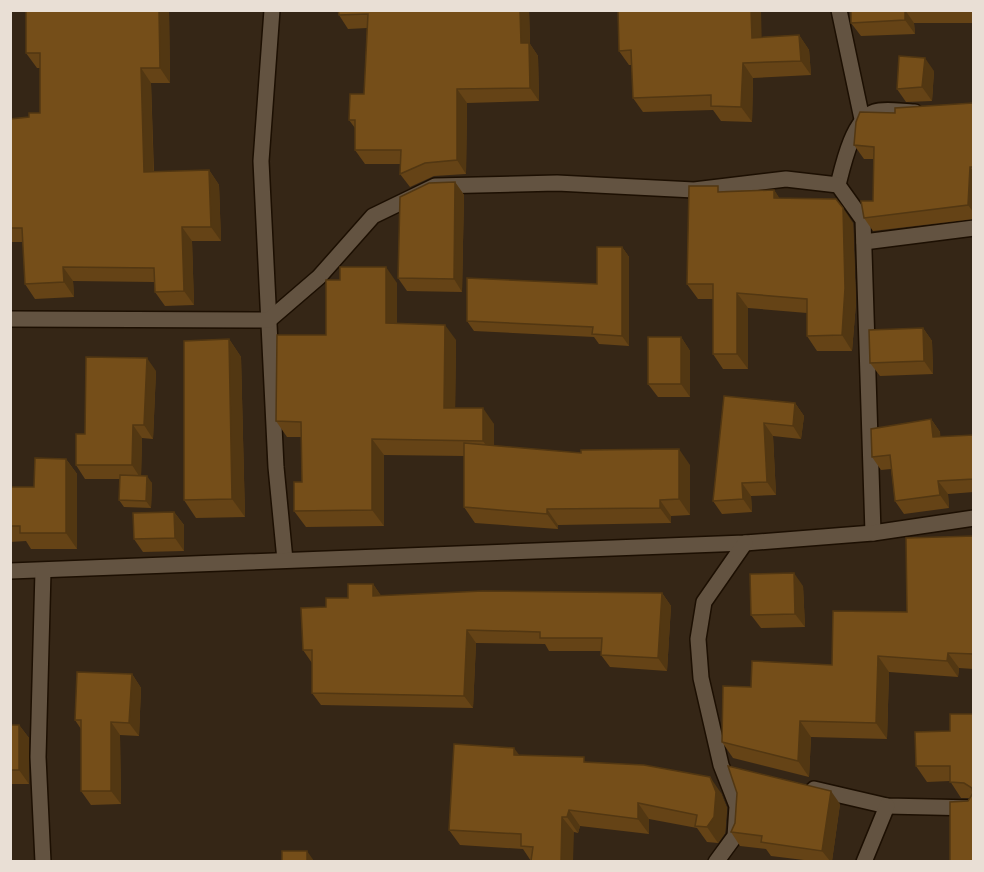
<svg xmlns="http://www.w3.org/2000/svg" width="984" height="872" font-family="'Alegreya Sans',sans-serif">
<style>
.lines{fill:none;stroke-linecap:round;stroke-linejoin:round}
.minor-casing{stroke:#1c0f02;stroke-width:18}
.minor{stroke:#635341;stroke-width:15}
.wall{fill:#654316}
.shaded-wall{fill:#523712}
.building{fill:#754e19;stroke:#523712;stroke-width:1.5}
</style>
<rect width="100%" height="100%" fill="#352616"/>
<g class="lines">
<g class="minor-casing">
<g id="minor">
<path d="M272 10 261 161 276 467 285 560"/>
<path d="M839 10 862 119"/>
<path d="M838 185C843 165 853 119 874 112 885 108 903 112 915 112"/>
<path d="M864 242 974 228"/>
<path d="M10 319 269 320 319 277 373 216 435 186 557 183 694 190 786 179 838 185 863 220 873 533"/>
<path d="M10 571 745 543 873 533 974 518"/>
<path d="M43 571 38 757 43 862"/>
<path d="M814 789 887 806 974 808"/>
<path d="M716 862 735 836 737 806 721 765 701 678 698 639 704 602 745 543"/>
<path d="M864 862 887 806"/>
</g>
</g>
<use href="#minor" class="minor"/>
</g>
<g class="wall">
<path d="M169 10 170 83H151L154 172 209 170 219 185 221 241H192L194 305 165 306 155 292 154 282 73 281 74 297 35 299 25 284 23 242H10V119L29 117 40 113V68H37L26 53Z"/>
<path d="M338 10H529L530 44 538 56 539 101 467 103 466 174 434 176 410 187 400 174 401 164H365L355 150V128L349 120 364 94 367 28 348 29 339 15Z"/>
<path d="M761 10V37L799 35 809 50 811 75 753 78 752 122 721 121 713 110 643 112 633 98 632 65H629L619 51Z"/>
<path d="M851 10H974V23H914L915 34 861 36 851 23Z"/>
<path d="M934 71 932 101 906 102 897 89Z"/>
<path d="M974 103V219L873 231 864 218 873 201 874 159H864L854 145 895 113Z"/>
<path d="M455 182 464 195 462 292 407 291 398 278Z"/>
<path d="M774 190 779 198 853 223 856 303 852 351H817L807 336V313L748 308V369H723L713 354V299H698L687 284 722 191Z"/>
<path d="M622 247 629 257V346L599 344 594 337 474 331 467 321 597 284Z"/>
<path d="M397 283V323L456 340 455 408 494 424V446L690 465V515L671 516V523L558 525V529L475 523 464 507V456L384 455V526L306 527 294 511 302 482 301 437H287L276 421 326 335Z"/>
<path d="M923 328 932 341 933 374 880 376 870 363Z"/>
<path d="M681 337 690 351V397H658L648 384Z"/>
<path d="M229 339 241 357 245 517 196 518 184 500Z"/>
<path d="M156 371 153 439 142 438 141 476 152 483 151 508 124 507 119 500 120 479H85L76 465 85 434Z"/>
<path d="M724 396 795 403 804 416 801 439 773 436 776 495 751 496 752 512 722 514 713 501Z"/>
<path d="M931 419 940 432V437L974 435V492L948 494 949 508 904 514 895 501 891 469 881 470 872 457Z"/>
<path d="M66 459 77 474V549H31L26 541 10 542V487H34Z"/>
<path d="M174 512 184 525V551L143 552 134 539Z"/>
<path d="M974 536V669L959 668 958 677 889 672 887 739 811 737 809 777 733 758 722 742 751 687 832 665 907 612Z"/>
<path d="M373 584 381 596 662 593 671 606 667 671 610 667 601 655V651H549L545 644 476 643 473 708 321 705 312 693V663L303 650 326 607 348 598Z"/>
<path d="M803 586 805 627 761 628 751 615Z"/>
<path d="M132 674 141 688 139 736 120 735 121 804 91 805 81 791V729L75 720Z"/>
<path d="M974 714V861L968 801 970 798H961L950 781 927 782 916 766 950 731Z"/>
<path d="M10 725H19L29 738V784H10Z"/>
<path d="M520 755 588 762 721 793 727 808 725 833 718 843 707 842 697 828 649 819V834L580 826 578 833 574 832 531 861 523 849 460 845 449 830Z"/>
<path d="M840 804 832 861H812L771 856 766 849 740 846 731 832Z"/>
</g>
<g class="shaded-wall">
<path d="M159 10H169L170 83 160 68Z"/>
<path d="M520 10H529L530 44 538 56 539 101 530 88 521 43Z"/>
<path d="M751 10H761L762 52 752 38Z"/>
<path d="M905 10 914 23 915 34 905 20Z"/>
<path d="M799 35 809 50 811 75 801 61Z"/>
<path d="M925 58 934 71 932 101 922 87Z"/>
<path d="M743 63 753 78 752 122 741 107Z"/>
<path d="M141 68 151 83 154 187 144 172Z"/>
<path d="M457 89 467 103 466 174 457 160Z"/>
<path d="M970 167 974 172V213L968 205Z"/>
<path d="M209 170 219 185 221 241 211 227Z"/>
<path d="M455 182 464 195 462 292 454 279Z"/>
<path d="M774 190 784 205 774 198Z"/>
<path d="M843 208 853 223 856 303 852 351 842 335Z"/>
<path d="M182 227 192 241 194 305 184 291Z"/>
<path d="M622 247 629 257V346L622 336Z"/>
<path d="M63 267 73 281 74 297 64 282Z"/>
<path d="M386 267 397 283V339L386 323Z"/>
<path d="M737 293 748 308V369L737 354Z"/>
<path d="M445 325 456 340 455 424 444 408Z"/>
<path d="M923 328 932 341 933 374 924 361Z"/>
<path d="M681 337 690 351V397L681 384Z"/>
<path d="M229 339 241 357 245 517 232 499Z"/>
<path d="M147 358 156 371 153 439 144 425Z"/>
<path d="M795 403 804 416 801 439 793 426Z"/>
<path d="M483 408 494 424V457L483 441Z"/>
<path d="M931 419 940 432 942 450 933 437Z"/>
<path d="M764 423 773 436 776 495 767 482Z"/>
<path d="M133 425 142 438 141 479 132 465Z"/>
<path d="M372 439 384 455V526L372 510Z"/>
<path d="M679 449 690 465V515L679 499Z"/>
<path d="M66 459 77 474V549L66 533Z"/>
<path d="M147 476 152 483 151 508 146 501Z"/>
<path d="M938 481 948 494 949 508 940 495Z"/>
<path d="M742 483 751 496 752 512 743 499Z"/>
<path d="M660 500 671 516V523L660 508Z"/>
<path d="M547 509 558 525V529L547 514Z"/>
<path d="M174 512 184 525V551L175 538Z"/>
<path d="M794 573 803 586 805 627 795 614Z"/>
<path d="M373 584 382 597 373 596Z"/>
<path d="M662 593 671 606 667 671 658 658Z"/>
<path d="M467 630 476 643 473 708 464 696Z"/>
<path d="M948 653 959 668 958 677 947 661Z"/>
<path d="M878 656 889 672 887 739 876 723Z"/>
<path d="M132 674 141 688 139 736 129 723Z"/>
<path d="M800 721 811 737 809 777 798 761Z"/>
<path d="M111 722 120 735 121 804 111 791Z"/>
<path d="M19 725 29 738V784L19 770Z"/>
<path d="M514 748 526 764 514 755Z"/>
<path d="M710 777 721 793 727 808 725 833 718 843 707 827Z"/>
<path d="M831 791 840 804 832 861H830L822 851Z"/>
<path d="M638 803 649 819V834L638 819Z"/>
<path d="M569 810 580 826 578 833 567 817Z"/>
<path d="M562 817 574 832 573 861H561Z"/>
<path d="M307 851 314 861H307Z"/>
</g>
<g class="building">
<path d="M26 10H159L160 68H141L144 172 209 170 211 227H182L184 291 155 292 154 268 63 267 64 282 25 284 22 228H10V119L29 117V113H40V53H26Z"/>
<path d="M338 10H520L521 43H529L530 88 457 89V160L425 163 400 174 401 150H355V120H349L350 94H364L368 14 339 15Z"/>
<path d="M618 10H751L752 38 799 35 801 61 743 63 741 107 711 106V95L633 98 631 50 619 51Z"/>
<path d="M851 10H905V20L851 23Z"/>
<path d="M899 56 925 58 922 87 897 89Z"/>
<path d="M973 103V167H970L968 205 864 218 861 201H873L874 147 854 145 856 122 860 112 895 113V108Z"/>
<path d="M455 182 454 279 398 278 400 197 429 183Z"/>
<path d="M689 186H718V192L774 190V198L836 199 843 208 845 288 842 335 807 336V299L737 293V354H713V284H687Z"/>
<path d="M597 247H622V336L592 334 593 327 467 321V278L597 284Z"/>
<path d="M340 267H386V323L445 325 444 408H483V441L372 439V510L294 511V482H302L301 422 276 421 277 335H326V280H340Z"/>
<path d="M923 328 924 361 870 363 869 330Z"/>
<rect x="648" y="337" width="33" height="47"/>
<path d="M229 339 232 499 184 500V341Z"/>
<path d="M86 357 147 358 144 425H133L132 465H76V434H85Z"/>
<path d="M724 396 795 403 793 426 764 423 767 482 742 483 743 499 713 501Z"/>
<path d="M931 419 933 437 974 435V479L938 481 940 495 895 501 890 455 872 457 871 429Z"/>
<path d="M464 443 581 453V450L679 449V499L660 500V508L547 509V514L464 507Z"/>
<path d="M35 458 66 459V533H20V526H10V487H34Z"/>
<path d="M120 475 147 476 146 501 119 500Z"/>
<path d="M174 512 175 538 134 539 133 513Z"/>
<path d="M974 536V654L948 653 947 661 878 656 876 723 800 721 798 761 722 742 723 686 751 687 752 661 832 665 833 611 907 612 906 538Z"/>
<path d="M794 573 795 614 751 615 750 574Z"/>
<path d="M348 584H373V596L483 591 662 593 658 658 601 655 602 638H540V632L467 630 464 696 312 693V650H303L301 608 326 607V598H348Z"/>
<path d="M77 672 132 674 129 723 111 722V791H81V720H75Z"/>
<path d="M950 714H974V861H950V802L968 801 973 793 972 788 964 783 950 782V766H916L915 732 950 731Z"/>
<rect x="10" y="725" width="9" height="45"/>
<path d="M454 744 514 748V755L584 757V762L644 765 710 777 716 792 714 817 707 827 695 826 697 815 638 803V819L569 810 567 817H562L561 861H531L533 847 521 846V834L449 830Z"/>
<path d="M728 766 831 791 822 851 761 842 762 836 731 832 735 823 737 793Z"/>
<rect x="282" y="851" width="25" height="10"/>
</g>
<rect width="984" height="872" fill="none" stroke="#e9dfd5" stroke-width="24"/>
</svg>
